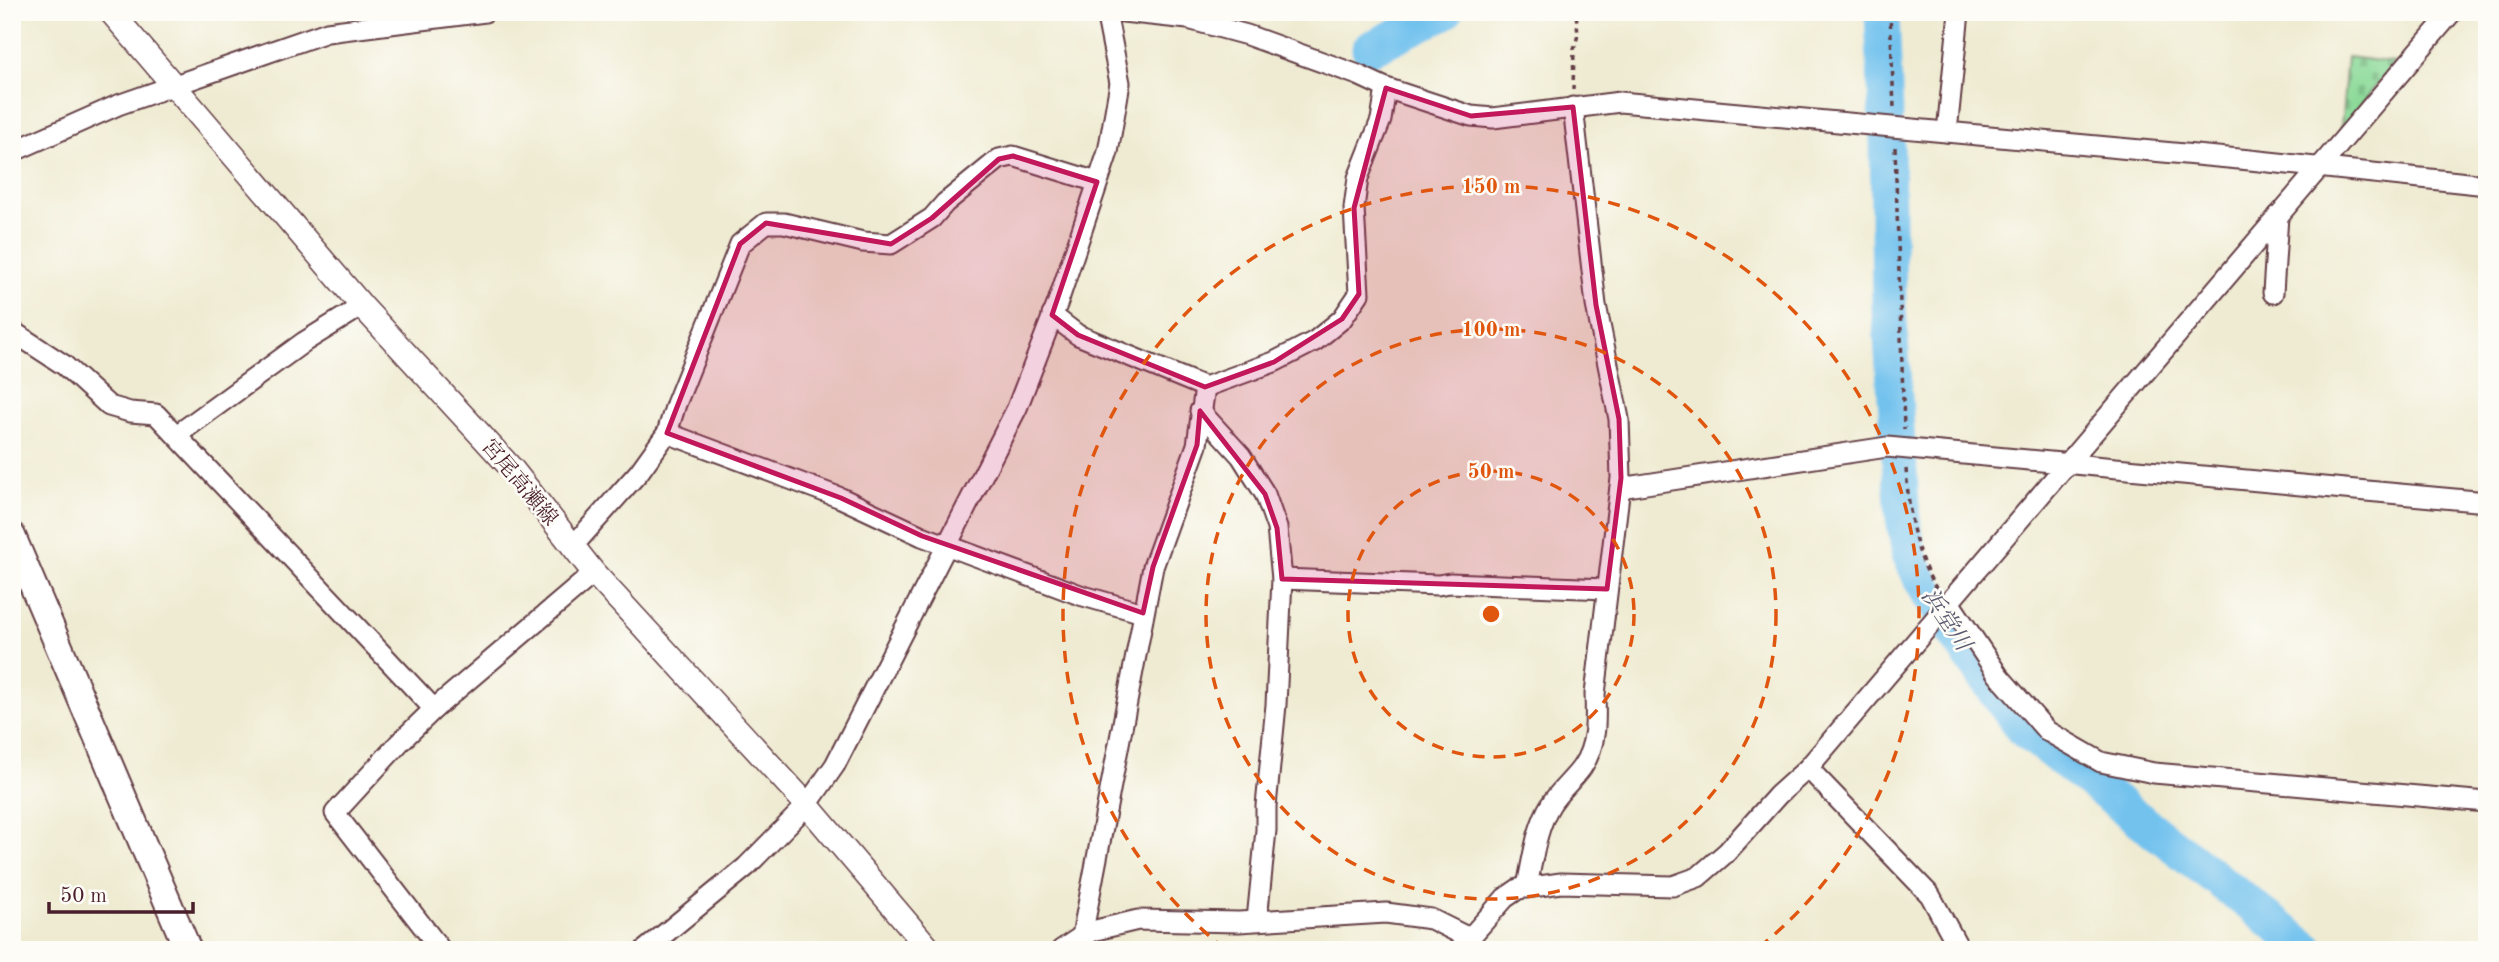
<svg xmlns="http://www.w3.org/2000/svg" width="2499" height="962" font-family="'Old Standard TT','Noto Serif JP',serif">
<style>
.cemetery{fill:url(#cemetery-stones);stroke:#6b7c62;stroke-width:2}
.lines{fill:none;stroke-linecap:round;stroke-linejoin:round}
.river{stroke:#73c2ee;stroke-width:35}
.minor-casing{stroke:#633e44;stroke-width:23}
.major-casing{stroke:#633e44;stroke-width:26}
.highway-casing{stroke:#633e44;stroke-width:30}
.path{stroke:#633e44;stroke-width:3.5;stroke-dasharray:5 5;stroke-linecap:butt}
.minor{stroke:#fff;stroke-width:19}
.major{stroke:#fff;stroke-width:23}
.highway{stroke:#fff;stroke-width:26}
.marked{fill:#c2185b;fill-opacity:0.2;stroke:#c2185b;stroke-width:5;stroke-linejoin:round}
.ring{fill:none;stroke:#e0560e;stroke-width:3.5;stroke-dasharray:12 9}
.labels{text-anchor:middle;stroke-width:5;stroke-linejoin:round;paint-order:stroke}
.street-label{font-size:21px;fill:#4a1f2b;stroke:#fdfcf7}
.water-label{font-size:23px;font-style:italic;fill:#58586f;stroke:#fdfcf7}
.centre{fill:#e0560e;stroke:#fdfcf7;stroke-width:3.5}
.ring-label{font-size:21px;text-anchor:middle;font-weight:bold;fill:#e0560e;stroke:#fdfcf7;stroke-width:5;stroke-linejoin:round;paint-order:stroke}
</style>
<defs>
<pattern id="cemetery-stones" width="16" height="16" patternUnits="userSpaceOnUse" patternTransform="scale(1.75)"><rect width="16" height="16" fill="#8cda99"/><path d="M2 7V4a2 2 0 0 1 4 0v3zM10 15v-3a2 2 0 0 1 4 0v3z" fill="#7abb84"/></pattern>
</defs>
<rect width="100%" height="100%" fill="#fdfcf7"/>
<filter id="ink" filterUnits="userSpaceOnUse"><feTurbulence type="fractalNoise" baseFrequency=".0143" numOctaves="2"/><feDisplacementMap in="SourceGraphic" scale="14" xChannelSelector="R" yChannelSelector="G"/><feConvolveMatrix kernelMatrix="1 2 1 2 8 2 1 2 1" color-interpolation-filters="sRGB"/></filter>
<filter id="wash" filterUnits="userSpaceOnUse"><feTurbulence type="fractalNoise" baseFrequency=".00686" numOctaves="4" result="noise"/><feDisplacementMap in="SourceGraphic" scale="28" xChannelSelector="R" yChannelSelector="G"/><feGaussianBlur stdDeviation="1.57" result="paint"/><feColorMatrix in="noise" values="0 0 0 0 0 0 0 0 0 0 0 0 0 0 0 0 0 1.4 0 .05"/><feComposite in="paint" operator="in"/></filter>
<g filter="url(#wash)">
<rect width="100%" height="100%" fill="#efebd2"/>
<path class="cemetery" d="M2347 57 2395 63 2341 129Z"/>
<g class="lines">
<g class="river">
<path d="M1882 12 1886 114"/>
<path d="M1369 49 1445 12"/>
<path d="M1887 134 1889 308 1903 518 1909 554 1921 580 1960 642 2022 729 2309 950"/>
</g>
</g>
</g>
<g filter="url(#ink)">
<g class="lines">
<g class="minor-casing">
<g id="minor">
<path d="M1123 12 1188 19 1247 35 1358 75 1386 88 1471 116 1493 118 1620 102 2250 160 2487 185"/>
<path d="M1947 132 1959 12"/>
<path d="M12 152 118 105 327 32 485 12"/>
<path d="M2273 293 2278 216"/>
<path d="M1052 315 1078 335 1205 387 1274 362 1315 341 1342 319 1359 294 1354 208 1358 178 1381 120 1386 88"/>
<path d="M12 331 64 365 109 406 130 412 156 414 434 709"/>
<path d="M1200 411 1241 456 1265 494 1277 528 1282 579 1276 705 1266 806V830L1257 920"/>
<path d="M667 433 841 498 922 536 1080 595 1143 613"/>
<path d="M178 434 304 342 362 306"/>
<path d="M1620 488 1887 447 2487 502"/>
<path d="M573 546 639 472 667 433 676 404 740 244 766 223H784L863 242 891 244 932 218 945 203 999 159 1013 156 1097 182"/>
<path d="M1282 579 1438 585 1450 583 1607 589"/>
<path d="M1949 602 1998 675 2047 731 2101 762 2154 773 2487 802"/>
<path d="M1808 768 1930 895 1960 950"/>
<path d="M1527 886C1533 859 1536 828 1551 804 1559 791 1573 780 1582 767 1597 745 1596 720 1595 694L1621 478 1619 419 1596 305 1573 107"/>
<path d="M1082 936 1153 567 1197 445 1205 387"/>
<path d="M441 950 335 813 400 742 434 709 594 573"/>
<path d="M645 950 746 867 807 805 835 765 1017 408 1058 302 1108 152 1120 83 1106 12"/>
<path d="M1061 950 1082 936 1096 930 1138 920 1239 922 1386 913 1431 919 1469 938"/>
<path d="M1459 950 1505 898 1518 889 1561 883 1673 886 1698 877 1727 852 1778 795 1808 768 2452 12"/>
</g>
</g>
<g class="major-casing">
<path id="major" d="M111 12 362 306 513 470 594 573 807 805 930 950"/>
</g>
<g class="highway-casing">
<path id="highway" d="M12 536 188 950"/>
</g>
<g class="path">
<path d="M1890 12 1894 108"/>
<path d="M1573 90 1574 49 1578 35 1576 12"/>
<path d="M1895 147 1904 429"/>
<path d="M1906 469C1909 511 1913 551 1936 588"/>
</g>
<use href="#minor" class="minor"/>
<use href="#major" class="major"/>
<use href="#highway" class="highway"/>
</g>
</g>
<path class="marked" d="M1386 88 1471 116 1573 107 1596 305 1619 419 1621 478 1607 589 1282 579 1277 528 1265 494 1200 411 1197 445 1153 567 1143 613 922 536 841 498 667 433 740 244 766 223 891 244 932 218 999 159 1013 156 1097 182 1052 315 1078 335 1205 387 1274 362 1342 319 1359 294 1354 208Z"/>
<g class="ring">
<circle cx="1491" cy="614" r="143"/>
<circle cx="1491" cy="614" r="285"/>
<path d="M1225 949A428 428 0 1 1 1757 949"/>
</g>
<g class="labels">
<g class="street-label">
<text transform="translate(520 482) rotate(50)" y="7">宮尾高瀬線</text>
</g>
<g class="water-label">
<text transform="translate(1947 619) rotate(56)" y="8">浜堂川</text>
</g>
</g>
<circle cx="1491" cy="614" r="10" class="centre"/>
<g class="ring-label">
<text x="1491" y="193">150 m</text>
<text x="1491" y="336">100 m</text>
<text x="1491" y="478">50 m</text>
</g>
<rect width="2499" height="962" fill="none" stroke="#fdfcf7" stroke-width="42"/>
<path d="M49 902v10h144v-10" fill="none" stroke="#4a1f2b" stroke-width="3.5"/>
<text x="60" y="902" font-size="21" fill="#4a1f2b" stroke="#fdfcf7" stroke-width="5" paint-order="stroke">50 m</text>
</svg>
